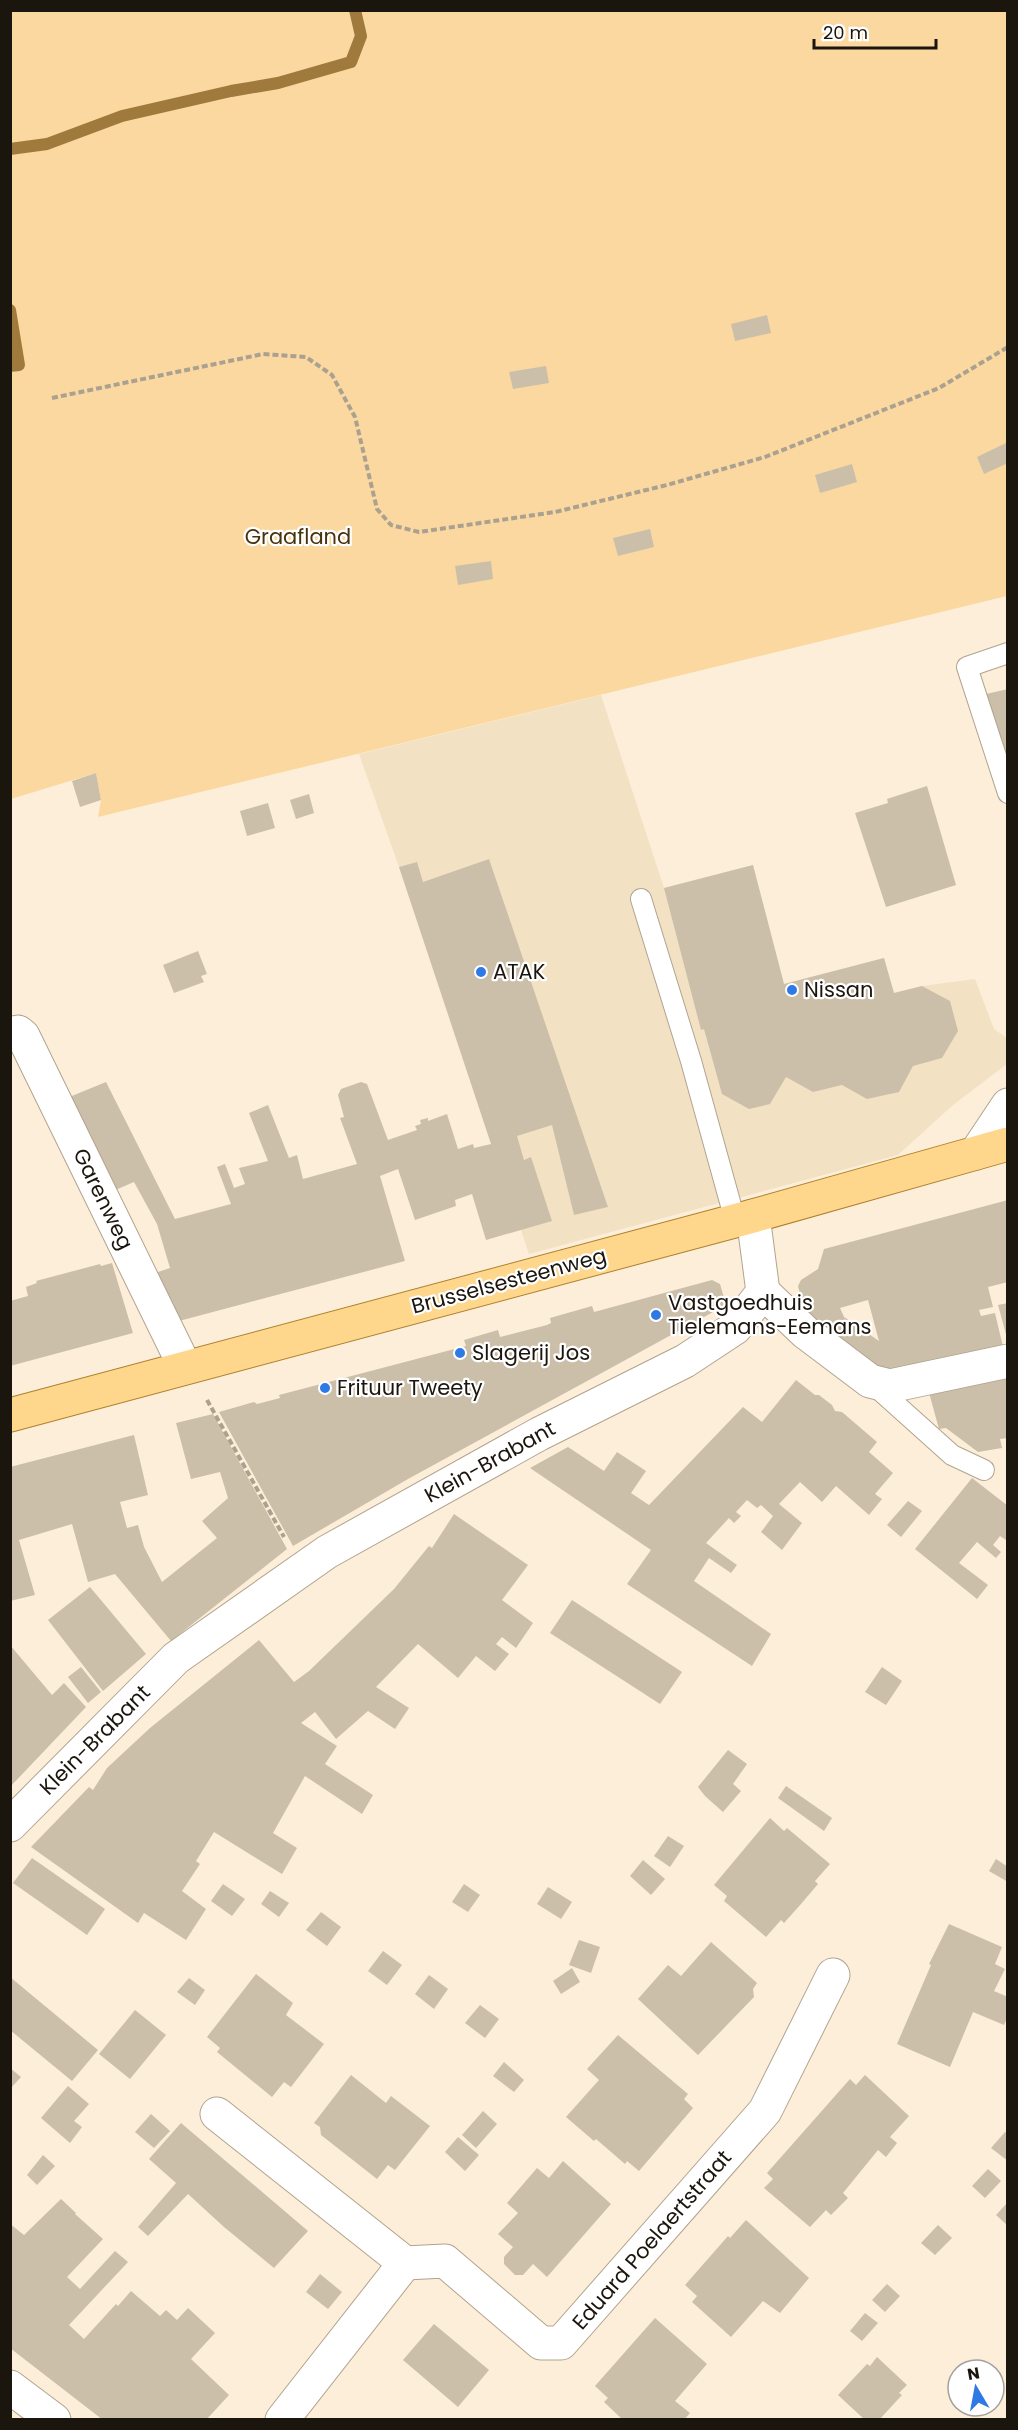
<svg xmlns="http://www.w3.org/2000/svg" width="1018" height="2430" font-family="Poppins,sans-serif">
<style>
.built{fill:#f3e1c4}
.green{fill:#fbd8a0}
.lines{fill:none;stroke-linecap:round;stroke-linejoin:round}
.stream{stroke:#a07a3c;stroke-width:12}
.building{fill:#ccbfaa;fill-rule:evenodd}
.lane-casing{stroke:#b1a48f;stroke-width:22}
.street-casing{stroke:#b1a48f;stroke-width:35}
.primary-casing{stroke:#ae812e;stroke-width:35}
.path{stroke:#aba190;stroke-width:4;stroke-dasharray:6 3;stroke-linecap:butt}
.lane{stroke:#fff;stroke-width:20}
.street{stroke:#fff;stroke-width:33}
.primary{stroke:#fed68c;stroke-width:33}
.poi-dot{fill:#2f79e5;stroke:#fff;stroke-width:2}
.labels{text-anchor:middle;stroke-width:4.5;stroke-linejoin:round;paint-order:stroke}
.park-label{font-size:21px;fill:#48330e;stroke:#fff}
.poi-label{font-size:21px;fill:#1a150d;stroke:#fff;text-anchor:start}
.street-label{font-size:21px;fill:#1a150d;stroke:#fff}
</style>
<rect width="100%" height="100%" fill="#fceed8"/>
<path class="built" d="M601 695 664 888 753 865 784 984 884 958 894 993 922 986 975 979 994 1029 1007 1038V1064L953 1105 898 1155 529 1254 399 867 359 754Z"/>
<path class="green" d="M11 11H1007V596L98 817 101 800 96 773 11 799Z"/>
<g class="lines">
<g class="stream">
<path d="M10 149 47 144 122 116 231 91 278 83 351 62 361 36 355 10"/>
<path d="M10 310 19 365 10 366"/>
</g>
</g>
<g class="building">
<path d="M767 315 771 333 735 341 731 324Z"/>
<path d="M546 366 549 383 513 389 509 372Z"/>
<path d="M1008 442V463L984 474 977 457Z"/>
<path d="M852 464 857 482 820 493 815 475Z"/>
<path d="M650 529 654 547 618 556 613 538Z"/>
<path d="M491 561 493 579 458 585 455 566Z"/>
<path d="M1008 689V759H1007L986 694Z"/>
<path d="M96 773 101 800 80 807 72 781Z"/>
<path d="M927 786 956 885 886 907 855 813 888 803 887 799Z"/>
<path d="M309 794 314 813 296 819 290 800Z"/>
<path d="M268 803 275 828 247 836 240 811Z"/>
<path d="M489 859 608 1207 574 1215 552 1125 517 1136 524 1160 531 1157 552 1221 486 1240 472 1194 455 1200 456 1206 415 1220 398 1169 380 1176 405 1261 179 1321 155 1273 170 1268 157 1224 134 1182 113 1191 67 1098 106 1082 175 1219 231 1204 217 1167 225 1164 234 1188 245 1184 239 1168 268 1161 249 1113 268 1105 289 1158 297 1155 303 1179 357 1164 340 1118 344 1117 338 1095 341 1089 361 1082 367 1084 388 1140 417 1130 415 1126 421 1124 420 1120 428 1118V1121L447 1114 458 1149 473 1144 474 1148 491 1144 399 867 417 862 423 882Z"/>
<path d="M753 865 784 984 884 958 894 993 922 986 950 1001 958 1031 942 1058 913 1066 899 1092 867 1099 842 1085 813 1092 786 1077 770 1104 749 1109 722 1094 704 1029 701 1030 664 888Z"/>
<path d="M198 951 207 974 201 976 204 982 174 993 163 965Z"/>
<path d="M1008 1200V1282L988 1287 993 1307 979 1310 981 1316 995 1313 1004 1351 882 1371 807 1321 798 1286 801 1280 818 1269 824 1249ZM868 1300 879 1341 844 1317 840 1308Z"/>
<path d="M112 1263 133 1333 10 1366V1301L28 1296 26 1287 37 1283 36 1281 100 1264 101 1266Z"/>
<path d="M712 1280 720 1284 726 1305 408 1479 293 1546 219 1412 254 1402 257 1404 280 1398 279 1395 466 1346 464 1340 498 1330 500 1337 547 1325 551 1323 550 1318 592 1306 594 1312Z"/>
<path d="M1008 1303V1338H1007L998 1305Z"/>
<path d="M1008 1373V1438L1000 1439 1002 1448 978 1452 946 1428 939 1429 928 1389Z"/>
<path d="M796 1380 815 1395H819L832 1405 835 1411 842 1412 877 1442 869 1452 893 1473 875 1494 882 1499 869 1515 836 1486 822 1502 800 1482 779 1504 802 1523 782 1550 761 1532 773 1516 761 1505 757 1508 747 1500 736 1512 741 1516 734 1523 729 1518 706 1543 737 1565 731 1573 709 1558 694 1581 771 1634 752 1666 627 1584 651 1550 530 1468 568 1447 604 1471 617 1452 646 1471 631 1493 649 1505 743 1407 762 1422Z"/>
<path d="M213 1414 287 1549 171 1641 115 1574 88 1582 72 1524 19 1540 35 1595 10 1601V1467L134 1435 148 1495 120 1502 127 1528 138 1525 144 1547 162 1582 217 1538 202 1521 228 1498 220 1472 191 1479 176 1423Z"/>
<path d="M972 1478 1008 1506V1537L1006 1540 1000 1536 993 1545 1001 1552 996 1558 977 1542 959 1563 988 1585 977 1599 915 1549Z"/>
<path d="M908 1501 922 1511 901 1537 887 1525Z"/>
<path d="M454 1514 528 1565 502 1600 533 1623 516 1648 502 1637 496 1644 509 1654 495 1671 476 1656 458 1678 418 1644 376 1687 409 1708 395 1729 368 1711 336 1739 315 1712 301 1723 337 1746 325 1764 373 1795 362 1814 305 1776 273 1833 297 1848 282 1874 214 1832 196 1861 200 1864 182 1891 206 1909 186 1940 144 1913 138 1923 31 1847 89 1787 93 1790 107 1768 150 1728 259 1640 294 1682 309 1671 394 1589 429 1546 432 1548Z"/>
<path d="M90 1587 146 1654 103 1691 48 1620Z"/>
<path d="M572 1600 682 1672 660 1704 550 1633Z"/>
<path d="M10 1645 52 1695 64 1683 86 1707 10 1787Z"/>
<path d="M81 1667 101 1692 88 1703 68 1677Z"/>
<path d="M882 1667 902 1681 886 1705 865 1692Z"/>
<path d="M728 1750 747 1764 733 1784 741 1791 723 1812 705 1796 698 1787Z"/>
<path d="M786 1786 832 1818 824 1831 778 1798Z"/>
<path d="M770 1818 784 1831 787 1828 830 1864 815 1881 818 1884 801 1904 784 1923 781 1920 766 1937 724 1901 727 1896 714 1885Z"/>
<path d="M668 1836 684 1846 670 1867 654 1856Z"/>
<path d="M32 1858 105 1909 87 1935 13 1883Z"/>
<path d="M996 1859 1008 1867V1882L989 1871Z"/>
<path d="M643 1860 665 1879 651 1895 630 1876Z"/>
<path d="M223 1884 245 1899 232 1916 211 1901Z"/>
<path d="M464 1884 480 1895 468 1912 452 1902Z"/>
<path d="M548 1887 572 1902 561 1919 537 1904Z"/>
<path d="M270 1891 289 1903 279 1917 261 1904Z"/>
<path d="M321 1912 341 1927 327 1946 306 1930Z"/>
<path d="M949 1924 1002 1947 995 1964 1005 1969 994 1991 1008 1997V2016L1004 2025 973 2012 950 2067 897 2044 931 1965 929 1964Z"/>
<path d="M579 1940 600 1947 591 1973 569 1965Z"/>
<path d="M711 1942 757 1983 753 1989 754 1997 698 2055 638 1999 668 1965 681 1976Z"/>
<path d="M383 1951 402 1965 387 1985 368 1971Z"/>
<path d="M572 1968 580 1982 561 1994 553 1981Z"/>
<path d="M256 1974 293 2003 286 2015 324 2044 291 2087 284 2082 272 2097 217 2052 220 2048 207 2037Z"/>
<path d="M429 1975 448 1989 434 2009 415 1994Z"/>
<path d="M10 1977 98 2050 72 2081 10 2030Z"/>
<path d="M189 1978 205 1990 195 2005 177 1992Z"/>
<path d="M480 2005 499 2019 485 2038 465 2023Z"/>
<path d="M135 2010 166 2035 130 2079 99 2054Z"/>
<path d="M618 2035 688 2094 684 2099 693 2108 639 2171 627 2161 625 2164 596 2139 594 2141 566 2117 599 2080 587 2069Z"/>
<path d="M504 2062 524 2080 514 2092 493 2076Z"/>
<path d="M10 2068 21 2077 10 2089Z"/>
<path d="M351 2075 386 2103 391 2096 430 2126 395 2170 388 2165 377 2179 321 2135 320 2127 314 2123Z"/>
<path d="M865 2075 909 2116 890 2137 897 2143 886 2157 878 2150 843 2193 848 2198 831 2215 826 2210 810 2227 764 2188 773 2179 767 2173 850 2079 856 2085Z"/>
<path d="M68 2086 89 2104 74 2121 82 2127 70 2143 41 2118Z"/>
<path d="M483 2111 497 2124 476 2148 462 2135Z"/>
<path d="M151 2114 170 2131 154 2148 135 2132Z"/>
<path d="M181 2123 308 2231 274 2268 224 2227 188 2194 148 2236 138 2227 176 2183 149 2159Z"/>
<path d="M1005 2132 1008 2134V2161L991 2148Z"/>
<path d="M458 2137 479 2155 465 2171 445 2152Z"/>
<path d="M43 2155 55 2166 37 2185 27 2175Z"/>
<path d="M563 2161 611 2204 547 2277 533 2264 523 2275H515L504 2264V2257L513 2247 498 2234 518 2213 507 2203 537 2168 549 2178Z"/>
<path d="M988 2169 1001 2181 985 2198 972 2186Z"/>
<path d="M61 2199 76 2213 75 2214 103 2239 67 2277 80 2289 115 2251 128 2262 69 2325 84 2339 116 2304 118 2306 131 2291 160 2316 166 2310 177 2320 188 2308 215 2333 191 2359 229 2395 206 2420H103L10 2348V2224L24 2235Z"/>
<path d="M1008 2202V2226L996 2215Z"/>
<path d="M746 2220 809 2278 780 2313 763 2301 731 2337 692 2302 697 2296 685 2285 728 2236 730 2238Z"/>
<path d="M938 2225 952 2238 935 2255 921 2243Z"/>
<path d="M320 2274 342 2292 328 2309 306 2292Z"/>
<path d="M887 2284 900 2296 885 2312 872 2300Z"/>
<path d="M865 2313 878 2323 862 2341 850 2331Z"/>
<path d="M655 2318 707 2364 675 2401 690 2413 684 2420H623L604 2402 608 2398 595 2386Z"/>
<path d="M434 2324 489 2370 458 2407 403 2360Z"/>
<path d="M877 2357 907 2385 899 2393 902 2395 879 2420H865L838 2395 867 2364 870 2366Z"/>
</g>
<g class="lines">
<g class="lane-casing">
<g id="lane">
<path d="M1008 653 967 667 1008 793"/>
<path d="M641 899 691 1061 735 1220"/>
<path d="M874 1385 952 1455 984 1470"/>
</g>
</g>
<g class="street-casing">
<g id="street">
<path d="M10 1034 18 1032 23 1036 185 1367"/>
<path d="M976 1153 1008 1105"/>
<path d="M753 1216 763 1292"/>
<path d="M763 1292 805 1332 870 1381 890 1386 1008 1361"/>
<path d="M10 1825 176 1658 327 1552 539 1434 685 1361 735 1328 763 1292"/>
<path d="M217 2114 405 2263 445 2261 541 2343H561L765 2111 833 1975"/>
<path d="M10 2387 54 2420"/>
<path d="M282 2420 405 2263"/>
</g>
</g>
<g class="primary-casing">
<path id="primary" d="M10 1415 753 1216 1008 1144"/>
</g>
<g class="path">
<path d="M52 398 263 354 306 357 332 375 355 417 377 509 391 525 419 532 555 512 667 485 765 457 939 388 1008 347"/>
<path d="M207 1400 284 1537"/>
</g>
<use href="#lane" class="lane"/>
<use href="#street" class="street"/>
<use href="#primary" class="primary"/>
</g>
<g class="poi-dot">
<circle cx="481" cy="972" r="6"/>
<circle cx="792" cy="990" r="6"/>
<circle cx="656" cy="1315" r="6"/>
<circle cx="460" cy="1353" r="6"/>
<circle cx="325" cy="1388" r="6"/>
</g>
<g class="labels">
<g class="park-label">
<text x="298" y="544">Graafland</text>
</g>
<g class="poi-label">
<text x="493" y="979">ATAK</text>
<text x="804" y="997">Nissan</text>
<text x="668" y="1310">Vastgoedhuis<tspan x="668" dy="24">Tielemans-Eemans</tspan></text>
<text x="472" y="1360">Slagerij Jos</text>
<text x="337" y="1395">Frituur Tweety</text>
</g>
<g class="street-label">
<text transform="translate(103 1199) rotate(64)" y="7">Garenweg</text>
<text transform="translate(509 1281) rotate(-15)" y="7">Brusselsesteenweg</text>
<text transform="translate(490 1462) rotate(-29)" y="7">Klein-Brabant</text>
<text transform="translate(95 1740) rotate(-45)" y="7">Klein-Brabant</text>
<text transform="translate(652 2240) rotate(-49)" y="7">Eduard Poelaertstraat</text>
</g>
</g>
<rect width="1018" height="2430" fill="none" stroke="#1a150d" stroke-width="24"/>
<g transform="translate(976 2388) rotate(350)"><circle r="28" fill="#ffffff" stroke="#a3a19e" stroke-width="1.5"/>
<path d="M0-4.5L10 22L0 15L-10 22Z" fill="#2f79e5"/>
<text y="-9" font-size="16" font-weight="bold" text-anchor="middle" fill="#1a150d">N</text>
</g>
<path d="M814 39v9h122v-9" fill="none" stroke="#1a150d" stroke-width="3"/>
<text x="823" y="39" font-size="18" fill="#1a150d" stroke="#ffffff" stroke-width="4.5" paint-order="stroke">20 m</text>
</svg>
